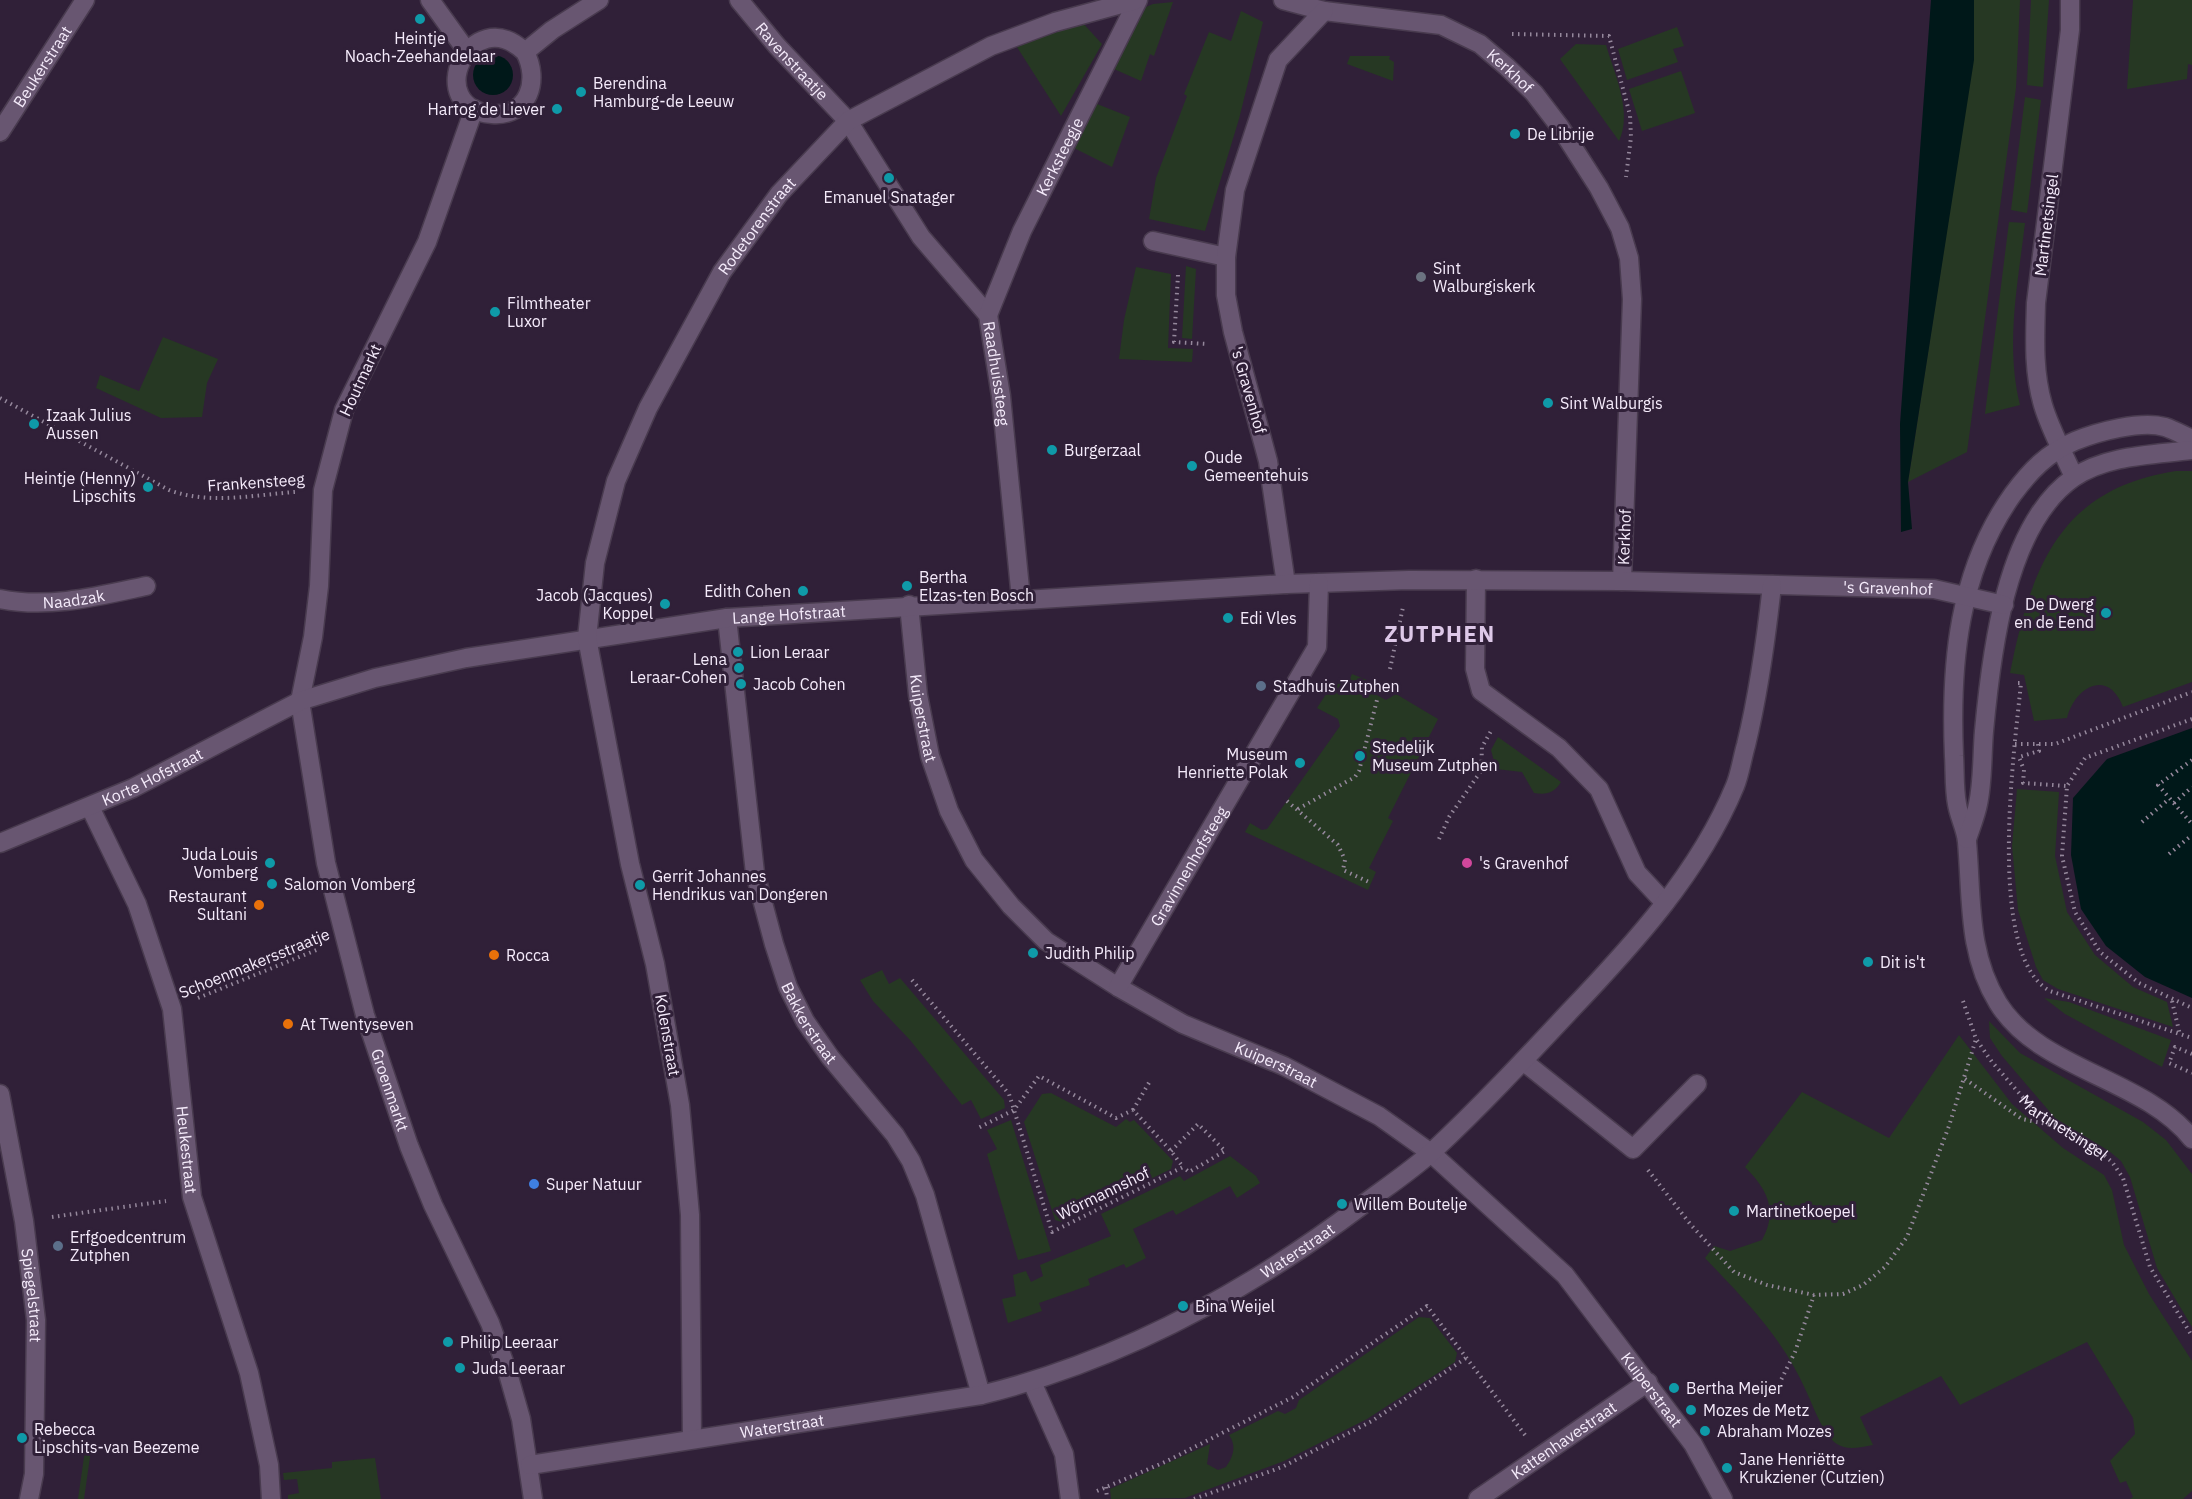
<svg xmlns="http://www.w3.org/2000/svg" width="2192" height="1499" font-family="'IBM Plex Sans',sans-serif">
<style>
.green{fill:#263823}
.water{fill:#001819}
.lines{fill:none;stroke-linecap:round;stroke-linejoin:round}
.minor-casing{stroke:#493b4f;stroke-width:21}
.path{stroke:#95889c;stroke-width:4;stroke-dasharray:1.5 4.5;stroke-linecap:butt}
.minor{stroke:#685671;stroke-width:18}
.culture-dot{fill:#0f9aa8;stroke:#302038;stroke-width:2}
.worship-dot{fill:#6b7280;stroke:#302038;stroke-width:2}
.service-dot{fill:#5c6f8a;stroke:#302038;stroke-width:2}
.hotel-dot{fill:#d1479c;stroke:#302038;stroke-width:2}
.food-dot{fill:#e8710a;stroke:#302038;stroke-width:2}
.shop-dot{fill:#3f7fe0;stroke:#302038;stroke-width:2}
.labels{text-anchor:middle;stroke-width:6;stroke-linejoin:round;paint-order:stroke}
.poi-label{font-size:16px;fill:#f5ebfb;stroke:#302038;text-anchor:start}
.street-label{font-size:16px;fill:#f5ebfb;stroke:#302038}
.district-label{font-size:22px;font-weight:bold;letter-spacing:1.5px;fill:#ddc8e8;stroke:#302038}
</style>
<rect width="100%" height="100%" fill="#302038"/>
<g class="green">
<path d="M1974 0H2020L2016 88 1967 452 1908 482 1973 60Z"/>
<path d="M2031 0H2049L2043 87 2027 85Z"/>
<path d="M2133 0H2192V65L2188 64 2187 79 2127 89Z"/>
<path d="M1173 2 1154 56 1150 54 1141 81 1114 69 1146 7 1153 4Z"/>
<path d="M1241 11 1263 22 1239 119 1205 231 1149 219 1156 178 1187 96 1184 94 1209 32 1231 41Z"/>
<path d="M1081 21 1102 44 1061 116 1015 44Z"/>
<path d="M1677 27 1684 46 1673 49 1678 62 1627 80 1618 49Z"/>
<path d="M1576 44 1606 45C1614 73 1633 112 1619 141L1560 59Z"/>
<path d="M1350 56H1390L1389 59 1394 62 1393 81 1347 64Z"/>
<path d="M1681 71 1695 113 1642 131 1629 89Z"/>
<path d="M2025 97 2041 100 2027 213 2011 210Z"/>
<path d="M1097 104 1130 117 1112 167 1074 148Z"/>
<path d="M2009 222 2025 223C2018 283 2005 345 2020 405L1985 414Z"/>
<path d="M1186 266 1196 269 1192 339 1182 338Z"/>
<path d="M1136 267 1171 274 1168 348 1193 349 1192 362 1119 359 1124 320Z"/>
<path d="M163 337 218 359 207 383 202 417 161 418 96 388 100 375 139 391Z"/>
<path d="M2176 471H2192V682L2123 707C2108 668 2075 687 2067 718L2034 721 2024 675 2010 673C2031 569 2058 489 2176 471Z"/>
<path d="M1352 674 1367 680 1371 692 1386 700 1396 694 1438 719 1388 818 1393 821 1369 868 1376 872 1368 890 1245 832 1250 823 1262 830 1267 829 1340 726 1338 719 1317 708 1332 685 1349 681Z"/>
<path d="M1498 737 1561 782C1554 793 1547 795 1534 793L1522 772 1496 769 1491 750Z"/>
<path d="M2017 789 2059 792 2055 856 2067 912 2095 955 2133 987 2167 1002 2173 1027 2058 989 2043 980 2036 967 2018 910 2012 846Z"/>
<path d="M882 970 889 984 900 978 1004 1100 1005 1108 981 1119 971 1100 962 1105 910 1040 873 1001 860 980Z"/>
<path d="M2044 998 2069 1002 2171 1040 2162 1067 2065 1014Z"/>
<path d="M1989 1021 2020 1053 2143 1122 2166 1140 2192 1174V1327L2157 1268 2130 1177 2121 1161 2109 1151 2055 1118 2002 1056 1990 1038Z"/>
<path d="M1959 1035 2012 1104 2063 1148 2104 1175 2112 1190 2124 1245 2149 1294 2192 1361V1491L2183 1499H2130L2133 1497 2126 1481 2120 1483 2110 1461 2135 1434 2133 1418 2087 1342 1960 1405 1941 1376 1860 1417 1873 1445C1861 1447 1847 1451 1837 1444 1824 1436 1813 1406 1807 1393 1784 1339 1744 1299 1705 1258L1714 1246 1730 1251 1762 1240C1778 1211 1768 1190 1745 1167L1802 1092 1889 1138Z"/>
<path d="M1051 1093 1116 1127 1126 1119 1130 1122 1134 1120 1173 1161 1171 1169 1062 1222 1055 1220 1024 1122 1042 1094Z"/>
<path d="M1011 1120 1051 1251 1018 1260 987 1154 997 1149 987 1130Z"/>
<path d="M1230 1156 1256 1176 1260 1183 1237 1198 1230 1186 1176 1215 1173 1210 1133 1229 1146 1258 1126 1268 1124 1264 1088 1279 1090 1285 1039 1303 1042 1311 1008 1323 1002 1299 1016 1296 1013 1275 1026 1271 1031 1282 1043 1276 1040 1265 1111 1236 1101 1214 1180 1176 1184 1181Z"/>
<path d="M1419 1317 1430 1318 1457 1353 1455 1362 1367 1419 1284 1461 1185 1498 1111 1499 1110 1489 1210 1444 1207 1464 1218 1470 1226 1467C1233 1457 1237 1446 1229 1435L1278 1411 1285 1414 1296 1408 1299 1400Z"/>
<path d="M50 1442 92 1443 84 1499H78L85 1450 50 1449Z"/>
<path d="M375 1458 381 1499H288V1495L299 1493 297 1479 284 1480 283 1473 332 1468V1462Z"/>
</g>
<g class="water">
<path d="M1931 0H1974V60L1908 482 1912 529 1901 532 1900 424Z"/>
<circle cx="493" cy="75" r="20"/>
<path d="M2192 728V998L2145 977 2106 946 2081 909 2071 855 2073 798 2107 759Z"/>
</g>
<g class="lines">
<g class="minor-casing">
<g id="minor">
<path d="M430 0 466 50"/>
<path id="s2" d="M739 0 777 46 848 121 921 237 988 315 1001 396 1021 599"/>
<path id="s3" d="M1283 0 1324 11 1441 25 1480 44 1507 67 1534 93 1560 127 1599 188 1620 228 1629 258 1632 299 1622 581"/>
<path d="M2070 0V30L2036 303C2035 337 2033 371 2043 405 2050 429 2064 454 2074 477"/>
<path d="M525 52C540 80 529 117 492 114 421 108 470 0 525 52L552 30 599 0"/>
<path id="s4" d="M474 109 427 242 344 410 323 490 319 586 313 637 300 701 326 863 365 1015 409 1146 433 1205 490 1323 507 1370 521 1419 533 1499"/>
<path id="s5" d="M0 132 85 0"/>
<path d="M1153 241 1226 257"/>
<path id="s6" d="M988 315 1022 231 1138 0"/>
<path d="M2192 439C2183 435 2174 430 2165 427 2141 420 2097 432 2075 441 2047 453 2030 471 2013 494 1958 571 1950 664 1954 756 1955 771 1954 789 1957 804 1959 817 1966 829 1967 842 1972 897 1967 953 1998 1003 2039 1070 2144 1078 2192 1139"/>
<path d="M1476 579 1475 669 1481 691 1559 748 1599 789 1637 873 1665 903"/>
<path d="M1286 584 1268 461 1233 332 1226 295V257L1235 190 1278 60 1324 11"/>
<path id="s7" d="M0 599C49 609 99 596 146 586"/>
<path id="s8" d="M909 605 918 695 930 756 949 811 974 860 1011 906 1046 941 1118 987 1183 1024 1284 1066 1379 1116 1431 1153 1565 1275 1693 1444 1723 1499"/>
<path id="s9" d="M727 618 755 873 774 944 788 987 805 1021 830 1057 895 1135 911 1161 925 1195 981 1395"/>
<path id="s10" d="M90 807 137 904 172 1009 192 1197 249 1373 269 1465 271 1499"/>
<path d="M1967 839C1971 827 1976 815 1978 804 1983 781 1982 754 1984 731 1991 655 2005 526 2073 478 2106 455 2153 455 2192 450"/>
<path id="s11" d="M0 843 133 788 300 701 375 678 466 658 727 618 1286 584 1409 580 1622 581 1934 589 2004 605"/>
<path id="s12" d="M1118 987 1317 647 1319 583"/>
<path d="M1523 1061 1633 1149 1697 1084"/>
<path id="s13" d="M0 1094 24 1221 36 1320 34 1474 29 1499"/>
<path d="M1032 1382 1064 1454 1070 1499"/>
<path id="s14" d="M692 1439 690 1215 680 1105 655 964 630 864 587 638 595 563 616 481 648 408 722 272 779 194 848 121 991 46 1055 22 1136 0"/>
<path id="s15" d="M530 1465 981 1395C1120 1361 1247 1292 1361 1206 1385 1188 1411 1171 1433 1151 1480 1107 1524 1060 1568 1013 1632 946 1699 873 1735 786 1740 774 1742 759 1746 745 1759 692 1766 640 1772 585"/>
<path id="s16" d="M1478 1499 1648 1382"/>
</g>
</g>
<g class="path">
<path d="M1512 34 1609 36 1630 115 1631 137 1626 177"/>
<path d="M1178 275 1174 342 1207 344"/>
<path d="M0 398 169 490C209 505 253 495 295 492"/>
<path d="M1390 669 1403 607"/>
<path d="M2018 683H2021C2015 746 1985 956 2050 991L2192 1038"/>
<path d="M2192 719 2085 758 2067 786 2062 856 2075 912 2100 952 2139 983 2192 1008"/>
<path d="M2015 744H2055L2192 692"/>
<path d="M2038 744 2039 751 2019 757 2024 770 2023 783 2067 786"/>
<path d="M2192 760 2158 785 2192 824"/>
<path d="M1287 801 1338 845 1345 860 1343 870 1371 883"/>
<path d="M2174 803 2192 787"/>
<path d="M1298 809 1355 777 1359 771 1378 696"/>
<path d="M2142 822 2169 799"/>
<path d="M1439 839 1449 817 1481 771 1482 747 1491 731"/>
<path d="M2169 854 2192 835"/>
<path d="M912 980 1009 1094 1014 1110 1052 1232 1183 1167 1171 1151 1133 1110 1116 1118 1039 1076 1014 1110 976 1129"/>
<path d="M198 998 319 949"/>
<path id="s1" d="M1963 1001 1976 1039 1992 1062 2033 1109 2097 1149 2112 1162 2123 1178 2150 1267 2192 1336"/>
<path d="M2172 1001 2180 1035"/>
<path d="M2192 1054 2175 1047 2169 1063 2192 1073"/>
<path d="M1965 1079 2022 1119 2056 1126"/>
<path d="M1133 1110 1150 1081"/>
<path d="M1171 1151 1198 1124 1225 1151 1189 1172 1183 1167"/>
<path d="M1648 1170 1691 1225 1734 1272 1767 1285 1814 1295 1843 1294 1863 1285 1885 1267 1907 1237 1949 1126 1976 1039"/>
<path d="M52 1217 166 1201"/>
<path d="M1776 1390 1795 1352 1814 1295"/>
<path d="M1106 1487 1107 1499"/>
<path d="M1097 1491 1165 1462 1293 1397 1427 1306 1525 1435"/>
<path d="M1194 1499 1282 1467 1372 1421 1466 1358"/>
</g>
<use href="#minor" class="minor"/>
</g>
<g class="culture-dot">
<circle cx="420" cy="19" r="6"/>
<circle cx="581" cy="92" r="6"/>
<circle cx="557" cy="109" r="6"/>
<circle cx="1515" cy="134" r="6"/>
<circle cx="889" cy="178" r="6"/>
<circle cx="495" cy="312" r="6"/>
<circle cx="1548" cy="403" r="6"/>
<circle cx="34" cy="424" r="6"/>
<circle cx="1052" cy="450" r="6"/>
<circle cx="1192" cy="466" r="6"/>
<circle cx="148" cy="487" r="6"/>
<circle cx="907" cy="586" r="6"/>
<circle cx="803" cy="591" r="6"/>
<circle cx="665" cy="604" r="6"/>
<circle cx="2106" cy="613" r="6"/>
<circle cx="1228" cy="618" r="6"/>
<circle cx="738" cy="652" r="6"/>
<circle cx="739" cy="668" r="6"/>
<circle cx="741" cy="684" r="6"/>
<circle cx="1360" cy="756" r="6"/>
<circle cx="1300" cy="763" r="6"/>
<circle cx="270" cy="863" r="6"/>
<circle cx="272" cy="884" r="6"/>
<circle cx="640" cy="885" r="6"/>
<circle cx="1033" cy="953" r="6"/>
<circle cx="1868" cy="962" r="6"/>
<circle cx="1342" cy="1204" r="6"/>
<circle cx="1734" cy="1211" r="6"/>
<circle cx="1183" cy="1306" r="6"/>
<circle cx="448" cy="1342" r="6"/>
<circle cx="460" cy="1368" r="6"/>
<circle cx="1674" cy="1388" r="6"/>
<circle cx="1691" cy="1410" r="6"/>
<circle cx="1705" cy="1431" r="6"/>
<circle cx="22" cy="1438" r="6"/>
<circle cx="1727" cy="1468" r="6"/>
</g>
<circle class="worship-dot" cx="1421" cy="277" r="6"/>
<g class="service-dot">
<circle cx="1261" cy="686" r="6"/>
<circle cx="58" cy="1246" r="6"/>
</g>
<circle class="hotel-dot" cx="1467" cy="863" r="6"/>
<g class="food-dot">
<circle cx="259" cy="905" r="6"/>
<circle cx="494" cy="955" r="6"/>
<circle cx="288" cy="1024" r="6"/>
</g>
<circle class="shop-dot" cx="534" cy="1184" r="6"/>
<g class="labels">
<g class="poi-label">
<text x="420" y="44" text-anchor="middle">Heintje<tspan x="420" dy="18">Noach-Zeehandelaar</tspan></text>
<text x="593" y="89">Berendina<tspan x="593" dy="18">Hamburg-de Leeuw</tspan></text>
<text x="545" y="115" text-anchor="end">Hartog de Liever</text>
<text x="1527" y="140">De Librije</text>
<text x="889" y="203" text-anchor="middle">Emanuel Snatager</text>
<text x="1433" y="274">Sint<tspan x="1433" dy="18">Walburgiskerk</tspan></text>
<text x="507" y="309">Filmtheater<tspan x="507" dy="18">Luxor</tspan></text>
<text x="1560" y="409">Sint Walburgis</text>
<text x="46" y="421">Izaak Julius<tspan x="46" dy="18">Aussen</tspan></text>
<text x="1064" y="456">Burgerzaal</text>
<text x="1204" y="463">Oude<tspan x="1204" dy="18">Gemeentehuis</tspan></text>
<text x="136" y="484" text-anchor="end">Heintje (Henny)<tspan x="136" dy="18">Lipschits</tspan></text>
<text x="919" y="583">Bertha<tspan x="919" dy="18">Elzas-ten Bosch</tspan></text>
<text x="791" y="597" text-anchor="end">Edith Cohen</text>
<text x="653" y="601" text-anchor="end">Jacob (Jacques)<tspan x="653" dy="18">Koppel</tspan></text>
<text x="2094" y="610" text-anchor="end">De Dwerg<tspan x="2094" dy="18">en de Eend</tspan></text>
<text x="1240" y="624">Edi Vles</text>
<text x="750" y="658">Lion Leraar</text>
<text x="727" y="665" text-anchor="end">Lena<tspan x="727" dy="18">Leraar-Cohen</tspan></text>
<text x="753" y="690">Jacob Cohen</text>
<text x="1273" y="692">Stadhuis Zutphen</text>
<text x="1372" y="753">Stedelijk<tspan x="1372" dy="18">Museum Zutphen</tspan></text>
<text x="1288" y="760" text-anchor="end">Museum<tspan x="1288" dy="18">Henriette Polak</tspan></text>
<text x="258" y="860" text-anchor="end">Juda Louis<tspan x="258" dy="18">Vomberg</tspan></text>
<text x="1479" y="869">'s Gravenhof</text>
<text x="652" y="882">Gerrit Johannes<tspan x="652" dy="18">Hendrikus van Dongeren</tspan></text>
<text x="284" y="890">Salomon Vomberg</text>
<text x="247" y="902" text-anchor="end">Restaurant<tspan x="247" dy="18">Sultani</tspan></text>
<text x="1045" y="959">Judith Philip</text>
<text x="506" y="961">Rocca</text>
<text x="1880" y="968">Dit is't</text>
<text x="300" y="1030">At Twentyseven</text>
<text x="546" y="1190">Super Natuur</text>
<text x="1354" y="1210">Willem Boutelje</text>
<text x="1746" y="1217">Martinetkoepel</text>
<text x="70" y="1243">Erfgoedcentrum<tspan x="70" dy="18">Zutphen</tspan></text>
<text x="1195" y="1312">Bina Weijel</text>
<text x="460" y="1348">Philip Leeraar</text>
<text x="472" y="1374">Juda Leeraar</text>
<text x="1686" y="1394">Bertha Meijer</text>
<text x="1703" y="1416">Mozes de Metz</text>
<text x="34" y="1435">Rebecca<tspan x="34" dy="18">Lipschits-van Beezeme</tspan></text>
<text x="1717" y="1437">Abraham Mozes</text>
<text x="1739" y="1465">Jane Henriëtte<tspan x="1739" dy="18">Krukziener (Cutzien)</tspan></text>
</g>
<g class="street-label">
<text dy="6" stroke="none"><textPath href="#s2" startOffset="81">Ravenstraatje</textPath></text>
<text dy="6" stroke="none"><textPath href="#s5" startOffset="78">Beukerstraat</textPath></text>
<text dy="6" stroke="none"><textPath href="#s3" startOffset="244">Kerkhof</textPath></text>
<text dy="6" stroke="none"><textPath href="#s6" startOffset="174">Kerksteegje</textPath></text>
<text transform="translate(2046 225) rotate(-83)" y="6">Martinetsingel</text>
<text dy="6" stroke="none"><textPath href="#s14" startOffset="1263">Rodetorenstraat</textPath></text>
<text dy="6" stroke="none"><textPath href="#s2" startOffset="462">Raadhuissteeg</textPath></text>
<text transform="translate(360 380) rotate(-65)" y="6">Houtmarkt</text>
<text transform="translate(1249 390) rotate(74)" y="6">'s Gravenhof</text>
<text transform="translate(256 482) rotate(-4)" y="6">Frankensteeg</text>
<text transform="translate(1624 537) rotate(-88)" y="6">Kerkhof</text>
<text dy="6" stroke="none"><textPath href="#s11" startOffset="1930">'s Gravenhof</textPath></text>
<text dy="6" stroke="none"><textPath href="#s7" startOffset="74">Naadzak</textPath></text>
<text dy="6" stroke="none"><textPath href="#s11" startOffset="830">Lange Hofstraat</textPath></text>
<text dy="6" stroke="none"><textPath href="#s8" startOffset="114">Kuiperstraat</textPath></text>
<text dy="6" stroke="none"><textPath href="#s11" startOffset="166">Korte Hofstraat</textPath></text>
<text dy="6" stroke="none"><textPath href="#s12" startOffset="140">Gravinnenhofsteeg</textPath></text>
<text transform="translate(254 963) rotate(-22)" y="6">Schoenmakersstraatje</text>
<text dy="6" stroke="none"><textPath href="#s9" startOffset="417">Bakkerstraat</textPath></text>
<text transform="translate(668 1035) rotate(80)" y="6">Kolenstraat</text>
<text dy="6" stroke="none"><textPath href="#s8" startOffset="636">Kuiperstraat</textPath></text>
<text dy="6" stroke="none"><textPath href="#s4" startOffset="1024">Groenmarkt</textPath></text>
<text dy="6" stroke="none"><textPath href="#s1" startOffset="166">Martinetsingel</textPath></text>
<text dy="6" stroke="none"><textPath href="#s10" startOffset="360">Heukestraat</textPath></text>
<text transform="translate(1103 1193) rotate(-26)" y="6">Wörmannshof</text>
<text dy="6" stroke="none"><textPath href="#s15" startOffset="806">Waterstraat</textPath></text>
<text dy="6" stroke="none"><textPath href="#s13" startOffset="204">Spiegelstraat</textPath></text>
<text dy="6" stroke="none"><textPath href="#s8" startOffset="1140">Kuiperstraat</textPath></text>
<text dy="6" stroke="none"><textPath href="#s15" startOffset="255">Waterstraat</textPath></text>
<text dy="6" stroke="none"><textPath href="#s16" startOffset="104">Kattenhavestraat</textPath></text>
</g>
<g class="district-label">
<text x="1440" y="642">ZUTPHEN</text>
</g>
</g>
</svg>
